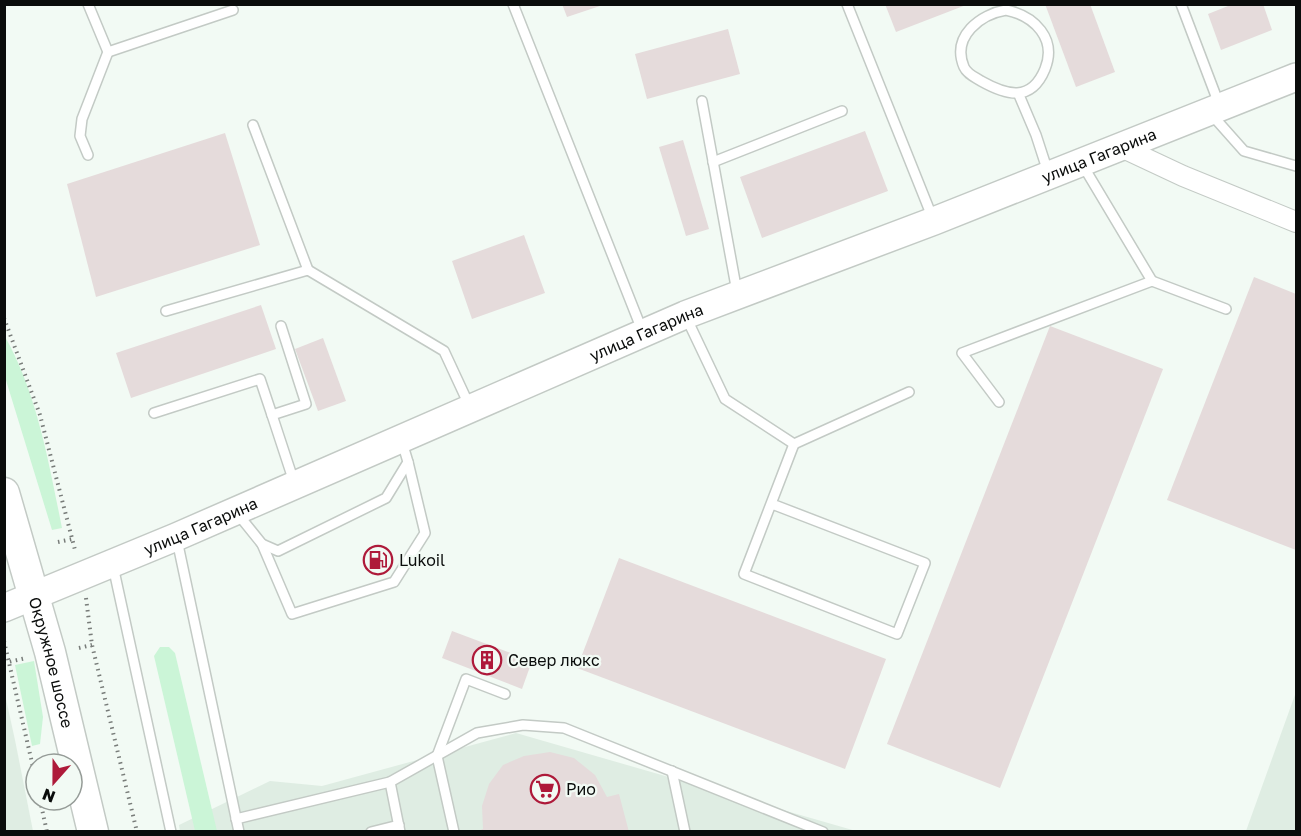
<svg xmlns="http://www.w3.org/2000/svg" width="1301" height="836" font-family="'Golos Text',sans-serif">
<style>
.built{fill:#dfede3}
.green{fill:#cbf5d7}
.building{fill:#e5dbdb}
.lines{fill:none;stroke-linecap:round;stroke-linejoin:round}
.lane-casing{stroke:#c3cac5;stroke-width:12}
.street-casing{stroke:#c3cac5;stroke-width:22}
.secondary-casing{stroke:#c3cac5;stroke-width:30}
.primary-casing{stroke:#c3cac5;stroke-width:33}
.path{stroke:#787c79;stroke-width:4;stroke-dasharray:1.5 4.5;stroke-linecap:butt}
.lane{stroke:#fff;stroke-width:9}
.street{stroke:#fff;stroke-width:20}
.secondary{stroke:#fff;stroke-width:27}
.primary{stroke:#fff;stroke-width:30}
.labels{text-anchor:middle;stroke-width:4.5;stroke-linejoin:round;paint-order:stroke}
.street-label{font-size:16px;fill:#0a0c0b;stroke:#f2faf4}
.poi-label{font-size:16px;fill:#0a0c0b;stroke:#f2faf4;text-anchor:start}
</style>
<rect width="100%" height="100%" fill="#f2faf4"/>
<g class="built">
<path d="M4 690 15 740 33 831H5Z"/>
<path d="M1296 692V831H1246Z"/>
<path d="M516 733 856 831 180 832 179 825 270 781 322 786Z"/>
</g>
<g class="green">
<path d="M4 335C37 392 49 464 62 528L52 530 5 377Z"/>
<path d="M160 647H169L175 653 217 831H195L154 656Z"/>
<path d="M34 661 43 717 40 744 32 746 15 665Z"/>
</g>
<g class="building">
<path d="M562 4H603V5L567 17Z"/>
<path d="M885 4H966V5L896 32Z"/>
<path d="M1045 4H1090L1115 72 1076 87Z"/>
<path d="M1233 4H1263L1272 30 1221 50 1208 14Z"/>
<path d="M728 29 740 74 647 99 635 54Z"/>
<path d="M865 131 888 191 762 238 740 177Z"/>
<path d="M225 133 260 245 96 297 67 184Z"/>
<path d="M683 140 709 229 686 236 659 147Z"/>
<path d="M524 235 545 293 472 319 452 261Z"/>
<path d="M1254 277 1296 294V550L1167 500Z"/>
<path d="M261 305 276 349 131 398 116 353Z"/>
<path d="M1050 326 1163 369 1000 788 887 744Z"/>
<path d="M323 338 346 401 318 411 295 349Z"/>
<path d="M619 558 886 659 845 769 577 668Z"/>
<path d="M452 631 532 661 522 689 442 658Z"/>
<path d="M550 752 574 758 595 775 607 797 619 794 629 832H476L483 829 482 806 489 784 503 765 524 756Z"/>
</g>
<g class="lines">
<g class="lane-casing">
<g id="lane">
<path d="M88 4 108 52 233 10"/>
<path d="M513 4 642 330"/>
<path d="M847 4 933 219"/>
<path d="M1181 4 1219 104"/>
<path d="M1006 10C1035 16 1057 39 1045 69 1031 103 1006 95 981 81 975 77 967 74 964 67 951 36 981 14 1006 10Z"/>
<path d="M1019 95 1036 135 1048 172"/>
<path d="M702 101 737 292"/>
<path d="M1212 115 1244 151 1296 166"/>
<path d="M253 125 308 270"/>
<path d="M88 155 80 136 82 119 108 52"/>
<path d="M713 162 842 111"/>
<path d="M1152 281 1226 309"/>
<path d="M166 311 308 270 444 351 470 407"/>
<path d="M686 317 725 399 794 444 909 392"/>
<path d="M281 326 306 404 272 415 294 482"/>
<path d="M999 402 962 353 1152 281 1082 164"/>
<path d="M154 413 260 379 272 415"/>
<path d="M772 504 925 563 897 634 744 574 794 444"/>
<path d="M237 513 262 544 278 551 386 498 408 462 402 442"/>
<path d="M177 540 239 832"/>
<path d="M262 544 292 614 394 582 425 533 408 462"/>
<path d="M113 566 171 832"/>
<path d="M672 771 685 832"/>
<path d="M390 782 400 832"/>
<path d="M236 819 390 782 477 733 523 725 564 728 823 832"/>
<path d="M371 832 399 825"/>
<path d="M454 832 437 756 466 679 505 694"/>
</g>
</g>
<g class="street-casing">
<path id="street" d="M1119 146 1183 176 1296 222"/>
</g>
<g class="secondary-casing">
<g id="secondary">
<path id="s1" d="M4 608 176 537 685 315 934 221 1296 77"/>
</g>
</g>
<g class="primary-casing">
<g id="primary">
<path id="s2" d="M4 493 50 652 93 832"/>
</g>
</g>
<g class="path">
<path d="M4 262V270"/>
<path d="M4 318 40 415 75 550"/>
<path d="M58 542 73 539"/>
<path d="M86 598 92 645 137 832"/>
<path d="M4 641 36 780"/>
<path d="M79 648 92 645"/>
<path d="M4 663 26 658"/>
<path d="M40 800 47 832"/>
</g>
<use href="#lane" class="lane"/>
<use href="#street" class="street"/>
<use href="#secondary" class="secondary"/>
<use href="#primary" class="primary"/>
</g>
<defs>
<g id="fuel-ring" transform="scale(1.5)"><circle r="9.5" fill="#f2faf4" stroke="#ae1a3a" stroke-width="1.5"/><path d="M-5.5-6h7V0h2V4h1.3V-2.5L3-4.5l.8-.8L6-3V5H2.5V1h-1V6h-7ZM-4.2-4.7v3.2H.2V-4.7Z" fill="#ae1a3a"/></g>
<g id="building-ring" transform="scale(1.5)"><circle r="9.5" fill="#f2faf4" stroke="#ae1a3a" stroke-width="1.5"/><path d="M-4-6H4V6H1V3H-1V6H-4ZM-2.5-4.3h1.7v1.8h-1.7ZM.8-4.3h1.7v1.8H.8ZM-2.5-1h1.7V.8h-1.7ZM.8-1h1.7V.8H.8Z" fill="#ae1a3a"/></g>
<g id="supermarket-ring" transform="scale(1.5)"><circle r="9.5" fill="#f2faf4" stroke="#ae1a3a" stroke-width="1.5"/><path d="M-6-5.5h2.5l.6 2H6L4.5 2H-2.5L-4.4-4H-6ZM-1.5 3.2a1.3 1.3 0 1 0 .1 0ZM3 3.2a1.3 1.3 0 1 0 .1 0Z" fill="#ae1a3a"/></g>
</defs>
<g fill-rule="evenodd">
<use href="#fuel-ring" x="378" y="560"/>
<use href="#building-ring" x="487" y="660"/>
<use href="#supermarket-ring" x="545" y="789"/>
</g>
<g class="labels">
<g class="street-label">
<text dy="6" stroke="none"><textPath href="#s1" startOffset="1185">улица Гагарина</textPath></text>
<text dy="6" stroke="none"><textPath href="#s1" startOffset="699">улица Гагарина</textPath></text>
<text dy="6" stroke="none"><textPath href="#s1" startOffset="213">улица Гагарина</textPath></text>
<text dy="6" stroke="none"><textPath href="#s2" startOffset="176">Окружное шоссе</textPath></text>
</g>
<g class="poi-label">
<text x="399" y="566">Lukoil</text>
<text x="508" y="666">Север люкс</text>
<text x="566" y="795">Рио</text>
</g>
</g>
<rect width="1301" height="836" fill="none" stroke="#0a0c0b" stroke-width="12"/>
<g transform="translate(54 782) rotate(201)"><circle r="28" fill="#f2faf4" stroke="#959b97" stroke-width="1.5"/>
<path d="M0-4.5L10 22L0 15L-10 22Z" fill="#ae1a3a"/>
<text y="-9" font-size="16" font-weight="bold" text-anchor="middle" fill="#0a0c0b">N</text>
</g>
</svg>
